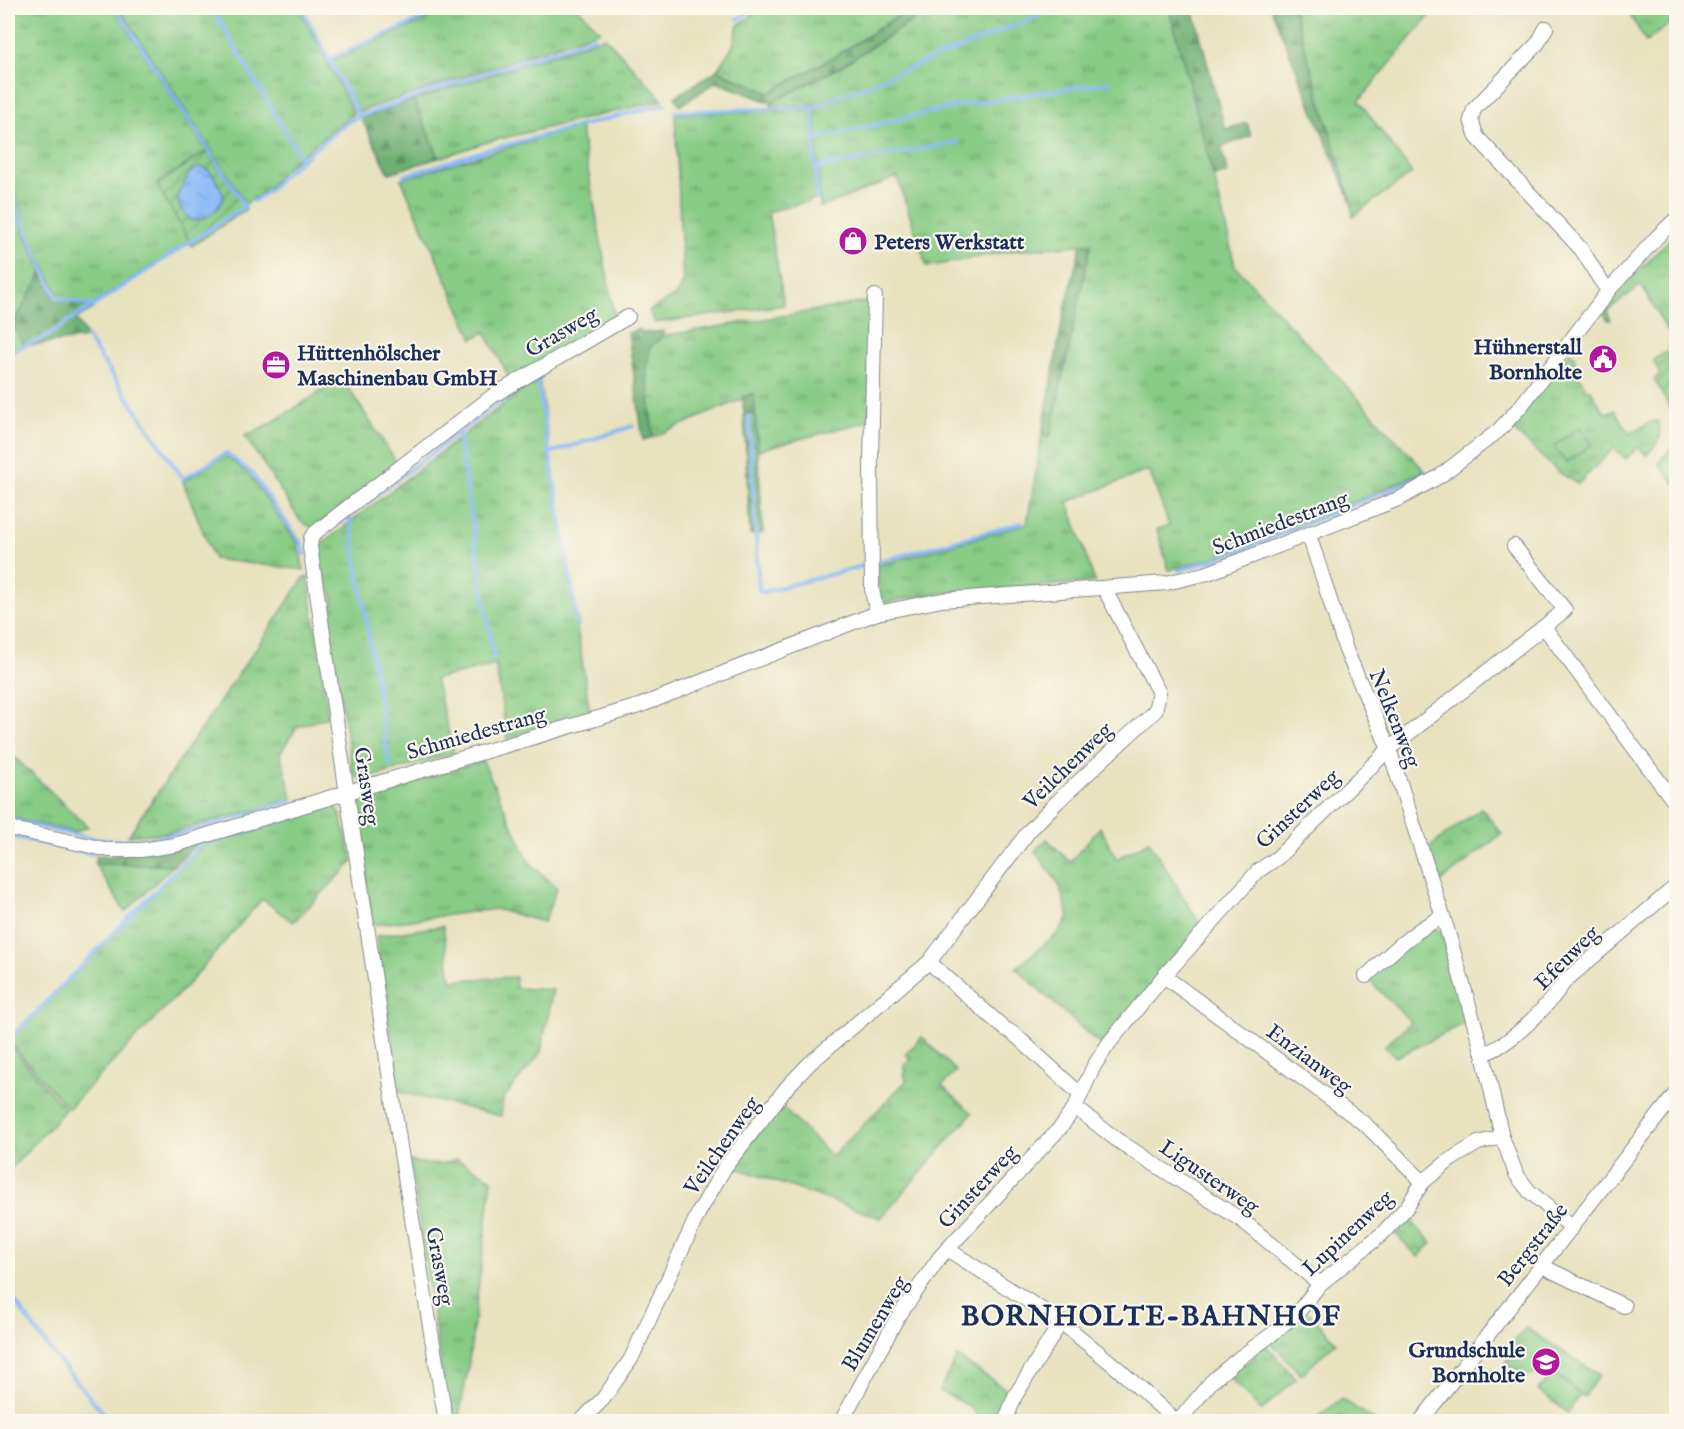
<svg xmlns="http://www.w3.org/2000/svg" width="1684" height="1429" font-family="'IM FELL English',serif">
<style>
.grass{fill:url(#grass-tufts);stroke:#527e72;stroke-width:1.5}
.forest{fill:url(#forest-firs);stroke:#447068;stroke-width:1.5}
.park{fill:url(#park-crowns);stroke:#527e72;stroke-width:1.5}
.garden{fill:url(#garden-furrows);stroke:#527e72;stroke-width:1.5}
.pitch{fill:#88cc85;stroke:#527e72;stroke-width:1.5}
.water{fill:url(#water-ripples);stroke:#5274aa;stroke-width:1.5}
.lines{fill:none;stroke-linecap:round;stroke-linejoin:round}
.stream{stroke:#8abaf6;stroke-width:4}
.minor-casing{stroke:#82888e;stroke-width:16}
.minor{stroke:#fff;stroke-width:14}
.labels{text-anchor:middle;stroke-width:4.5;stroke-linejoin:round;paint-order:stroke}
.poi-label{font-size:22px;font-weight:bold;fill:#1b2f5e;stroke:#fbf7ec;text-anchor:start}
.street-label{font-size:22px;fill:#1b2f5e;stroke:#fbf7ec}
.district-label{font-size:28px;font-weight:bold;letter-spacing:1.5px;fill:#1b2f5e;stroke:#fbf7ec}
</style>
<defs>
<pattern id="grass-tufts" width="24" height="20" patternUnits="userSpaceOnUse" patternTransform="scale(1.5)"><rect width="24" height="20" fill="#88cc85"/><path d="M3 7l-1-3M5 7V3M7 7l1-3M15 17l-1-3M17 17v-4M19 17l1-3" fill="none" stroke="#6ea670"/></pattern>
<pattern id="forest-firs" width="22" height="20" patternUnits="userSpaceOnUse" patternTransform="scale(1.5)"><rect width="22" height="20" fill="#6eb072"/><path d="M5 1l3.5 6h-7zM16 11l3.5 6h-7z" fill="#5a9061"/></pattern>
<pattern id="park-crowns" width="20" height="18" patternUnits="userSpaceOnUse" patternTransform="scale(1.5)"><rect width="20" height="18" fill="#88cc85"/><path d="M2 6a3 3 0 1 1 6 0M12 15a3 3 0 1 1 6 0" fill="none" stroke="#6ea670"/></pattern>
<pattern id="garden-furrows" width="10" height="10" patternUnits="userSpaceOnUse" patternTransform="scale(1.5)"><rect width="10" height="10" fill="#88cc85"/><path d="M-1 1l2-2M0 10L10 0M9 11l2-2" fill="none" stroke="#6ea670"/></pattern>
<pattern id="water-ripples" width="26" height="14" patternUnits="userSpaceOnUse" patternTransform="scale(1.5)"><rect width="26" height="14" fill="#8abaf6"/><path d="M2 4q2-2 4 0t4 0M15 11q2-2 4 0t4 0" fill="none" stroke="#7098ca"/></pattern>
</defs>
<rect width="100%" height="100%" fill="#fbf7ec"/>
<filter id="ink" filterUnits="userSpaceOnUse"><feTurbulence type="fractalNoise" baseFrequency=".0167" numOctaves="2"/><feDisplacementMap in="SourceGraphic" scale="12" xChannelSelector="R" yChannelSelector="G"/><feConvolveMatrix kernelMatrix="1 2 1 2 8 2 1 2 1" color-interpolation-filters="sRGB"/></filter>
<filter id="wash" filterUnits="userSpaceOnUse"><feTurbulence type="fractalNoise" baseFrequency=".008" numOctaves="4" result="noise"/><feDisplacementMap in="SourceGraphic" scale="24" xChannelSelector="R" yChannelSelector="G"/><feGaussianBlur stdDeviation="1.35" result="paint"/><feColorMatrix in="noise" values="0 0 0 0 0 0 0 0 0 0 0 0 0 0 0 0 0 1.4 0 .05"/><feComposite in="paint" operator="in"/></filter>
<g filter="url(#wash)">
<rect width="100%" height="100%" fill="#e8e2bf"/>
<g class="grass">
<path d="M8 8H114L207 151 157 184 190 241 92 305 59 296 28 231 8 175Z"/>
<path d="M119 8H299L354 113 281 172 271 185 246 204Z"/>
<path d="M452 8H578L600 31 358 112 331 61Z"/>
<path d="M763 8H911L837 55 769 93 717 70 733 46 738 25Z"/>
<path d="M932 8H1145L1144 12 1169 8 1214 177 1235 266 1425 471 1322 516 1217 557 1169 570 1157 530 1169 525 1149 470 1068 502 1095 582 943 593 919 596 885 603 881 600 876 566 1027 524 1042 435 1050 436 1091 244 1010 251 927 267 897 177 820 208 815 104 771 106V103L843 65Z"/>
<path d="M1293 8H1436L1359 101 1412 173 1353 216 1351 202Z"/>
<path d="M1626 8H1676V19L1646 42Z"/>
<path d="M605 37 663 100 487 142 439 158 414 100Z"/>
<path d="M811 109 816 199 768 212 784 305 655 323 649 311 677 294 683 283 675 114Z"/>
<path d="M580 126 615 320 511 381 485 332 473 339 401 179Z"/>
<path d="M8 193 42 273 12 326 25 346 14 352 8 340Z"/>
<path d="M1676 232V362L1668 347 1674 342 1641 285 1607 311 1611 320H1608L1604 314 1605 303 1632 271 1635 275Z"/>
<path d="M872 301 869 421 758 450 754 394 653 437 646 369 650 347 663 336Z"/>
<path d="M1570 352 1575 357 1574 368 1587 390 1590 389 1604 412 1609 413 1615 410 1629 434 1651 422 1657 421C1664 439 1658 442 1647 455L1638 447 1626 459 1614 448 1578 484 1557 471 1509 426Z"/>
<path d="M539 377 590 713 507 739 496 665 435 679 454 753 362 780 353 774 326 613 333 604 332 594 324 580 318 547Z"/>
<path d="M342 378 397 463 314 528 301 522 245 436 273 422Z"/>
<path d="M225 455 249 474 298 544 304 570 214 559 183 482Z"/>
<path d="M308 577 328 717 297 727 280 753 293 800 168 833 128 836 304 578Z"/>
<path d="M8 751 88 827 74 832 8 817Z"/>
<path d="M483 761 529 862 557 888 544 922 495 909 373 925 355 799Z"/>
<path d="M336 806 340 813 353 862 293 922 262 899 190 982 68 1109 9 1041 185 862 204 845Z"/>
<path d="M1481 808 1502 834 1438 884 1426 850Z"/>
<path d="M1100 827 1117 859 1149 841 1201 926 1100 1045 1016 968 1058 933 1069 917 1059 884 1035 851 1047 839 1070 862Z"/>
<path d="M95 864 174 865 125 912Z"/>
<path d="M443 926 451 980 516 977 515 988 553 990 541 1052 503 1099 501 1116 399 1092 376 936Z"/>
<path d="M1429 929H1437L1443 935 1468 1022 1396 1057 1384 1046 1411 1022 1368 979Z"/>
<path d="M922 1037 956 1071 942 1086 972 1113 881 1218 736 1168 733 1163 780 1105 832 1157 907 1080 903 1074 907 1071 903 1067 910 1059 906 1054Z"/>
<path d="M8 1043 65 1110 8 1172Z"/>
<path d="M457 1159 492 1179 468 1369 458 1421H449L410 1161C428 1164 441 1167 457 1159Z"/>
<path d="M1302 1313H1309L1336 1342 1301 1375 1270 1341Z"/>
<path d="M1265 1344 1296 1379 1261 1411 1227 1374 1238 1364H1246L1255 1357 1256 1351Z"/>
<path d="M1341 1399 1376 1421H1314Z"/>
</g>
<g class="forest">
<path d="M911 8H932L843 65 771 103 716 82 680 106 675 97 717 70 769 93 837 55Z"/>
<path d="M1169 8H1193L1225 129 1247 123 1251 136 1221 147 1228 173 1214 177Z"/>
<path d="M1271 8H1293L1351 202Z"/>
<path d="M414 100 439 158 389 173 361 118Z"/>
<path d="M1081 244H1091L1050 436 1042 435 1062 322Z"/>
<path d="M42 273 54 298 94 308 76 319 88 338 25 346 12 326Z"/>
<path d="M637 329 644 333 663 331V336L650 347 646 369 653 437 643 440 628 333Z"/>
<path d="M754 393 763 533 750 535 743 397Z"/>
<path d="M198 842 174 865 95 864 97 855 110 856Z"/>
</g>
<g class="park">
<path d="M1406 1216 1432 1243 1418 1257 1392 1230Z"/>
<path d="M1526 1328 1599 1375 1584 1397 1545 1366 1538 1373 1523 1376 1507 1364V1349Z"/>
<path d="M957 1357 1009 1391 996 1421H982L969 1406 939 1391Z"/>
</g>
<g class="garden">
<path d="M207 151 246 209 192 246 157 184Z"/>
<path d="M1666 352 1676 373 1675 417 1654 379 1660 375 1653 360Z"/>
</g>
<g class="pitch">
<path d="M1580 427 1592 444 1566 463 1554 446Z"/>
<path d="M1676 442V485L1659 464Z"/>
<path d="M1553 1373 1580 1395 1568 1413 1538 1390Z"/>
</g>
<path class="water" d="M200 167C214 169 218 184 224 196 219 211 206 221 190 220L180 207 177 196 190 172Z"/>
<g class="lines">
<g class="stream">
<path d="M212 8 302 160"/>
<path d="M302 8 360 117"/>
<path d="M738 19 755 8"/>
<path d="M329 59 447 8"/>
<path d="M813 107 817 199"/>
<path d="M675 112 813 107 1059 8"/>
<path d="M814 139 960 105 1110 82"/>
<path d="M815 168 958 142"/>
<path d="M404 176 490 149 665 104"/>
<path d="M8 188 56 297 93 306 245 206 116 8"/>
<path d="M254 201 272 188 283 175 350 120 425 93 595 37"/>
<path d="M86 336 183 479 226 453 251 472 301 543 305 554"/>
<path d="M8 353 45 337 92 306"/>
<path d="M749 416 759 590 763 592 867 565"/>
<path d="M458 433 494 660"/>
<path d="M550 453 633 426"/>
<path d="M349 515 390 766"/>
<path d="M338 524 495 405 537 378 578 625"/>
<path d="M877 562 1022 523"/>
<path d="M1179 570 1218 559 1388 491 1426 473"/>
<path d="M8 819C40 826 74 837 107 840 163 846 238 816 292 801"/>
<path d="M8 836 93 854"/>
<path d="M8 1041 201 844 336 804"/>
<path d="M8 1292 53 1354 111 1422"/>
</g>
</g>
</g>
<g filter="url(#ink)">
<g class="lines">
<g class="minor-casing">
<g id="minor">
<path d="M1546 28 1538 43 1474 109 1471 120 1477 137 1581 249C1590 261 1599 282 1609 290"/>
<path d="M875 296 871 459 872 590 877 613"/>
<path d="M1309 535 1346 650 1389 749 1446 926 1483 1054 1502 1137 1512 1163 1516 1174 1529 1191 1572 1228"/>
<path d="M1544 627 1676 804"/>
<path d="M8 828 109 850H141L175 845 348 792 639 706 877 613 942 600 1166 583 1208 573 1401 498 1440 476 1498 431 1521 406 1609 290 1657 237 1676 219"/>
<path d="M929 962 1004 1028 1014 1034 1081 1095"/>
<path d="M1164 976 1366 1125 1423 1182"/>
<path d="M1366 976C1389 955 1414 929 1443 917"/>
<path d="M1483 1054C1511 1045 1548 1006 1565 981L1676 886"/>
<path d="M1075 1107 1117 1140 1243 1221 1320 1284"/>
<path d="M947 1249 1061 1322 1116 1367 1177 1422"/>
<path d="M1542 1266 1624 1306"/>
<path d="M446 1422 401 1153 310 547 311 538 316 532 494 395 628 317"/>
<path d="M580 1422 603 1399 631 1359 699 1212 725 1167 787 1087 810 1063 929 962 1029 831 1058 801 1155 711 1159 693 1104 588"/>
<path d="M841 1422 896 1320 940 1257 1061 1127 1075 1107 1094 1066 1109 1043 1164 976 1258 871 1277 858 1389 749 1565 610 1514 546"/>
<path d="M1005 1422 1015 1396 1061 1322"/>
<path d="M1178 1422 1211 1382 1238 1359 1271 1335 1299 1311 1320 1284 1382 1234 1406 1208 1423 1182 1450 1160 1478 1143 1502 1137"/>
<path d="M1420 1422 1676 1093"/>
</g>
</g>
<use href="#minor" class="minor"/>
</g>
</g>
<defs>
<g id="shop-disc" transform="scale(1.5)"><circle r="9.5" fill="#b5179e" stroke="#fbf7ec"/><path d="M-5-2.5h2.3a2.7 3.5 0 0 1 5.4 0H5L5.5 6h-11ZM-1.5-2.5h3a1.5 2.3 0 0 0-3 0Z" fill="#fff"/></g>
<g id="civic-disc" transform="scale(1.5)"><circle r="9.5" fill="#b5179e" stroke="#fbf7ec"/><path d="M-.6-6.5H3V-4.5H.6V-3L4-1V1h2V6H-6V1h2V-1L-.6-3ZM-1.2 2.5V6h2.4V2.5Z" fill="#fff"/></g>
<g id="office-disc" transform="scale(1.5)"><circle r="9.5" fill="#b5179e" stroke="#fbf7ec"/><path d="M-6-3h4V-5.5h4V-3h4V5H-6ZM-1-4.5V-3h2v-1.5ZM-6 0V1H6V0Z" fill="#fff"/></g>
<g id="school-disc" transform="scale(1.5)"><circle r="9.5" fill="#b5179e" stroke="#fbf7ec"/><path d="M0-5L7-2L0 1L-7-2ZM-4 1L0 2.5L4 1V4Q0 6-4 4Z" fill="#fff"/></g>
</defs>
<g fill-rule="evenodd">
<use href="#shop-disc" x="853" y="241"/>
<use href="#civic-disc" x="1603" y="359"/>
<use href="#office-disc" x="276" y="365"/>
<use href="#school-disc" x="1546" y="1362"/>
</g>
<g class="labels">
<g class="poi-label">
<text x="874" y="249">Peters Werkstatt</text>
<text x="1582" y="354" text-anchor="end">Hühnerstall<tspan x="1582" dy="25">Bornholte</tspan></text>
<text x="297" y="360">Hüttenhölscher<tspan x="297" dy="25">Maschinenbau GmbH</tspan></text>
<text x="1525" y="1357" text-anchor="end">Grundschule<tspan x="1525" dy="25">Bornholte</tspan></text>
</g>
<g class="street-label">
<text transform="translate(561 331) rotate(-30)" y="8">Grasweg</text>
<text transform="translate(1280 522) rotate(-21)" y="8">Schmiedestrang</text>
<text transform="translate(1396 718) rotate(68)" y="8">Nelkenweg</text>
<text transform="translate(476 732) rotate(-16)" y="8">Schmiedestrang</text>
<text transform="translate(1067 765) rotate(-44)" y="8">Veilchenweg</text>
<text transform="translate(368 786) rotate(82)" y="8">Grasweg</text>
<text transform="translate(1297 808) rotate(-43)" y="8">Ginsterweg</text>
<text transform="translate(1566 957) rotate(-45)" y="8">Efeuweg</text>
<text transform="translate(1310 1058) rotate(37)" y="8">Enzianweg</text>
<text transform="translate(721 1145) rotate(-55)" y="8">Veilchenweg</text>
<text transform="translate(1210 1176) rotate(34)" y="8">Ligusterweg</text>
<text transform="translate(977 1186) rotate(-47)" y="8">Ginsterweg</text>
<text transform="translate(1347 1232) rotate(-43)" y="8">Lupinenweg</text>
<text transform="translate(1532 1244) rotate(-52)" y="8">Bergstraße</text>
<text transform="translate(441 1266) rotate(80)" y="8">Grasweg</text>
<text transform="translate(874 1323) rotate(-59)" y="8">Blumenweg</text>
</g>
<g class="district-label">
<text x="1151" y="1325">BORNHOLTE-BAHNHOF</text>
</g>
</g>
<rect width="1684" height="1429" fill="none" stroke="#fbf7ec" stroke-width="30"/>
</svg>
